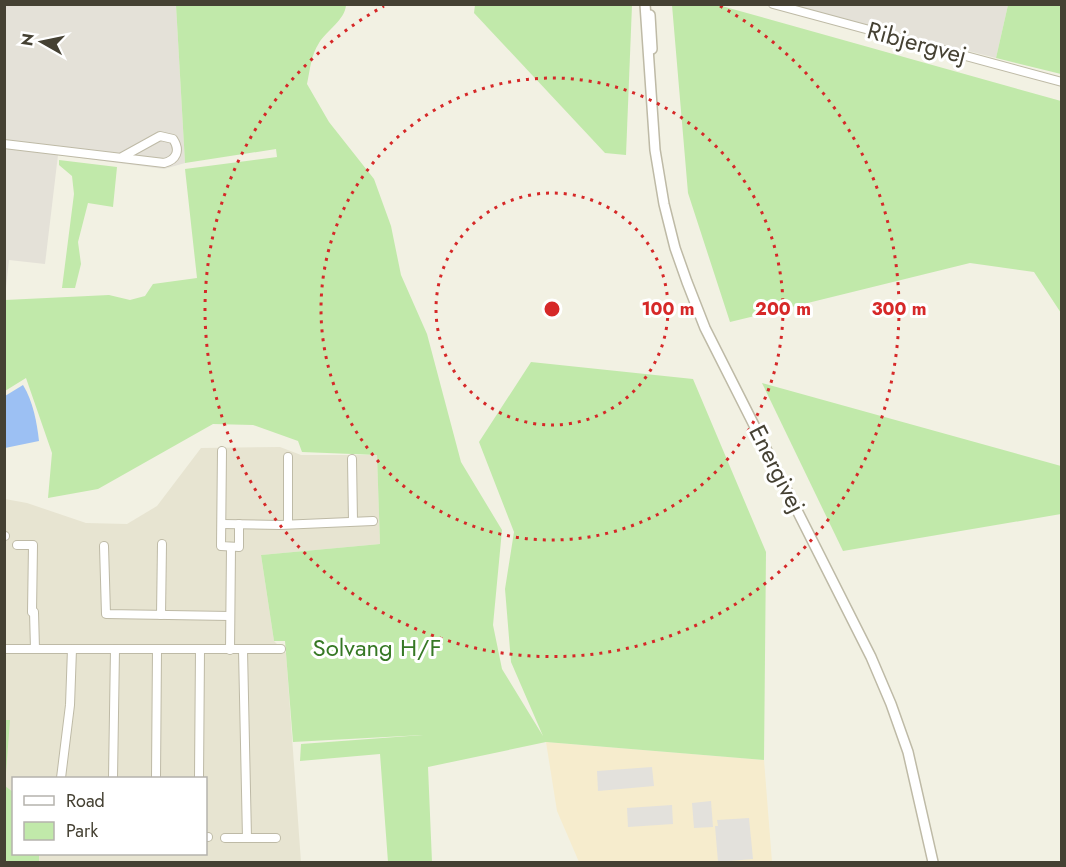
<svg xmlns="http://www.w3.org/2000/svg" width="1066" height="867" font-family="Jost,sans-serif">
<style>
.residential{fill:#e7e4d1;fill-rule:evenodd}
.commercial{fill:#f6eccd}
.industrial{fill:#e4e1d8}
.green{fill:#c1e9aa}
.parking{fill:#e3e1dc}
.water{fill:#9cc0f3}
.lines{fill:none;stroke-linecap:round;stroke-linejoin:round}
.minor-casing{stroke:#bebaa6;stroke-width:10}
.tertiary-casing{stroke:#bebaa6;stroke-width:12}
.minor{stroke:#fff;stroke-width:8}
.tertiary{stroke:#fff;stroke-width:9}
.ring{fill:none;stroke:#d62828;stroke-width:3;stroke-dasharray:3 6}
.labels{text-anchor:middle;stroke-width:6;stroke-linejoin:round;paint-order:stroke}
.street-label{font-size:24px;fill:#454133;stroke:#fff}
.park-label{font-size:24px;fill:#367825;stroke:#fff}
.centre{fill:#d62828;stroke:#fff;stroke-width:3}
.ring-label{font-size:18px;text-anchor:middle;font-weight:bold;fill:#d62828;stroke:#fff;stroke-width:6;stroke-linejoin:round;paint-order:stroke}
</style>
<rect width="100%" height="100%" fill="#f2f1e3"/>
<path class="residential" d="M280 447 301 455H377L380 544 261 555 274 641 286 653 301 862H5V499L27 503 86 523 127 524 157 506 201 448ZM14 778H206V854H14Z"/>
<path class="commercial" d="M546 742 764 760 772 862H579L557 811Z"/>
<g class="industrial">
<path d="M4 5H176L185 163 164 169 58 155 45 264 9 260 5 297Z"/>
<path d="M786 5H1008L996 58Z"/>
</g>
<g class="green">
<path d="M176 5H346C345 20 327 30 319 43 311 55 310 70 307 84L329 122 374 179 391 226 401 275 427 334 461 462 502 530 493 625 502 669 543 736 511 662 505 589 514 532 479 442 531 362 693 379 766 552 764 760 546 742 428 767 432 862H388L380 754 300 761 301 744 423 735 293 742 285 641H274L261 555 380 544 377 455 302 452 298 441 253 425 213 424 98 489 48 498 52 453 26 378 5 391V300L109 295 130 300 145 296 153 284 197 278 185 169 277 157 276 149 185 163Z"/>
<path d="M475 5H632L626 155 605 153 474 13Z"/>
<path d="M672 5H718L1061 101V313L1034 272 970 263 730 322 688 193Z"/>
<path d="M1008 5H1061V74L996 58Z"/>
<path d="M59 160 117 167 113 207 88 203 78 242 81 264 75 288H62L74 194 72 176 59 165Z"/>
<path d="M762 383 1061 466V514L843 551Z"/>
<path d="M4 720H10L5 786 13 792 14 854H39V862H5Z"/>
</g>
<g class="parking">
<path d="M652 767 654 786 598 791 597 771Z"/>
<path d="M711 801 713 827 694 828 692 803Z"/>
<path d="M672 805 673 824 628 827 627 808Z"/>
<path d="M749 818 753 859 718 862 715 826H718L717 820Z"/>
</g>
<path class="water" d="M23 385C33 401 37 423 39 441L5 448V396Z"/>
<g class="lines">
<g class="minor-casing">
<g id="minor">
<path d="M773 4 1062 82"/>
<path d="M4 144 164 163C176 160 181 151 173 139L160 136 122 157"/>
<path d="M222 451 221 546 239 547V524"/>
<path d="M288 457V523"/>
<path d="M352 459 353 521"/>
<path d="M222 524 280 525 373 521"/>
<path d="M4 536H5"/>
<path d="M17 545H33L32 612H34L35 649"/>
<path d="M104 546 106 614 230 616"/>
<path d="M161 615 162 544"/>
<path d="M4 649H281"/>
<path d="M230 650 231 547"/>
<path d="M243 650 247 838"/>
<path d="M61 778 70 705 72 649"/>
<path d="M113 778 115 649"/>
<path d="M156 778 157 650"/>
<path d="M199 778 200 650"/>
<path d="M206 837H208"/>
<path d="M225 838H276"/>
</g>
</g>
<g class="tertiary-casing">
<g id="tertiary">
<path d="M645 4 655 150 664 204 675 248 687 282 705 328 871 657 891 704 908 752 933 862"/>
<path d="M650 15 652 49"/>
</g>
</g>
<use href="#minor" class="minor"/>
<use href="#tertiary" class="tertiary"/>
</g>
<g class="ring">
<circle cx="552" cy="309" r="116"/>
<circle cx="552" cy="309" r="231"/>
<path d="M720 6A347 347 0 1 1 384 6"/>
</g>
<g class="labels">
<g class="street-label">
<text transform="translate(917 43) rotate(15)" y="8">Ribjergvej</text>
<text transform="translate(777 469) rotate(63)" y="8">Energivej</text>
</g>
<g class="park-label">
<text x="377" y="656">Solvang H/F</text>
</g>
</g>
<circle cx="552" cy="309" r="9" class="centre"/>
<g class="ring-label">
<text x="668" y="315">100 m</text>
<text x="783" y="315">200 m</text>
<text x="899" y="315">300 m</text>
</g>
<rect width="1066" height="867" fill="none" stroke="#454133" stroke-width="12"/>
<rect x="12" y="777" width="195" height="78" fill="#ffffff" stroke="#b5b3ad" stroke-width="1.5"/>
<rect x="24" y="796" width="30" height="9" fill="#ffffff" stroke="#b5b3ad" stroke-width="1.5"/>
<text x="66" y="807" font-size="18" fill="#454133">Road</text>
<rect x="24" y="822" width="30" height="18" fill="#c1e9aa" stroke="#b5b3ad" stroke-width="1.5"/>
<text x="66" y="837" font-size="18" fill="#454133">Park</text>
<g transform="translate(42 42) rotate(279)" stroke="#ffffff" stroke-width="4.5" paint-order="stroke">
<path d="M0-4.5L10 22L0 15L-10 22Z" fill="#454133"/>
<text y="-9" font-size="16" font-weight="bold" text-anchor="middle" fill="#454133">N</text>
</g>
</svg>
